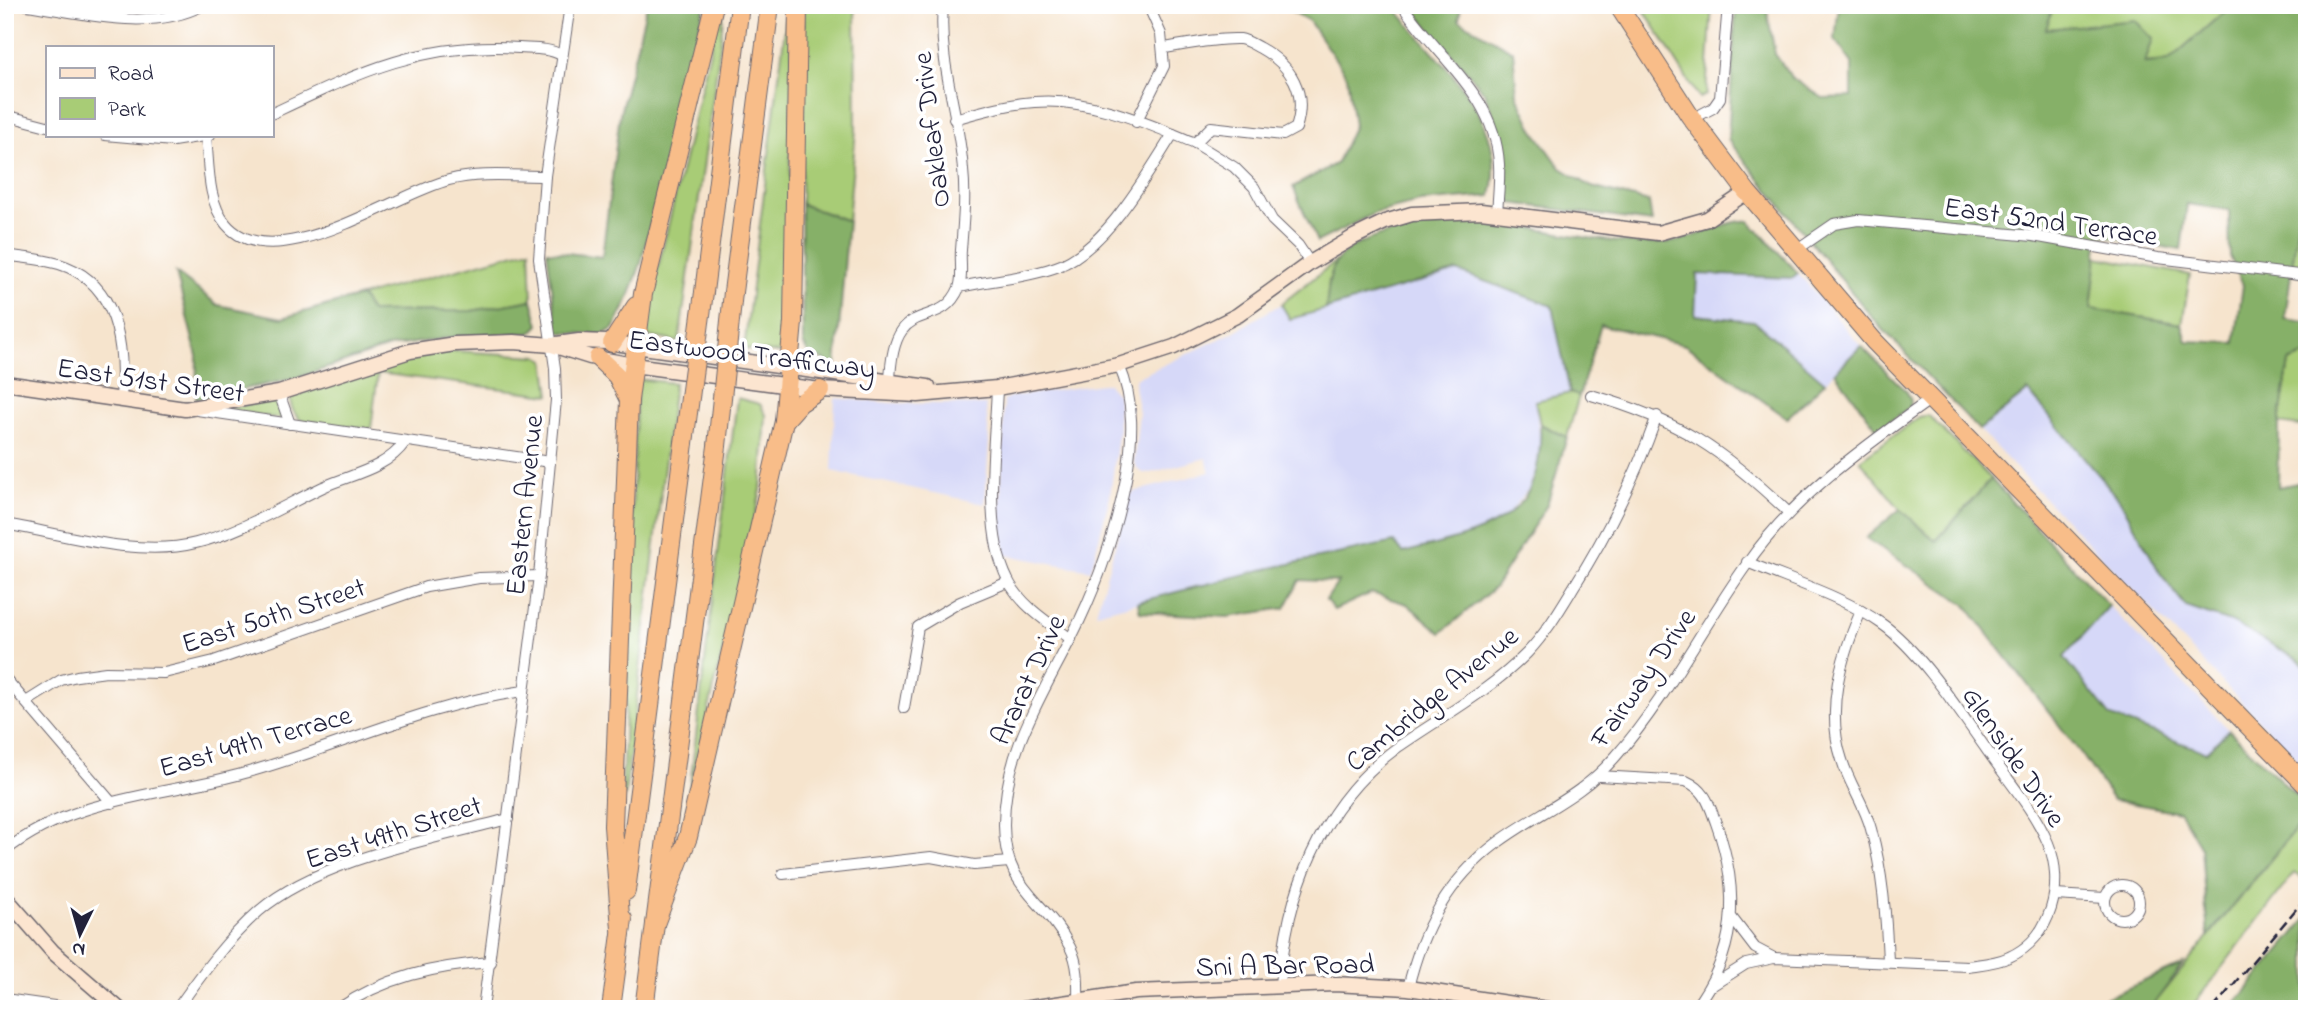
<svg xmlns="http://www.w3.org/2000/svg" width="2312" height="1014" font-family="'Indie Flower',sans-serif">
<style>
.built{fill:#d6d8f8}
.green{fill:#a8cc76;stroke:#657758;stroke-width:2}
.forest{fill:#86b067;stroke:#546951;stroke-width:2;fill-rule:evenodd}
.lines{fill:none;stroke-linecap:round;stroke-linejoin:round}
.street-casing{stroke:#6c666e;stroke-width:12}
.secondary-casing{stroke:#6c666e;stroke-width:17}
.highway-casing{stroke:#6c666e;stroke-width:20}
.street{stroke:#fff;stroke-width:10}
.secondary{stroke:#fce5d0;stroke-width:14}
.highway{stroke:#f8bd89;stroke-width:18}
.rail{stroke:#22223b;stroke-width:2.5;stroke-dasharray:10 5;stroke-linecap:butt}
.highway-bridge-casing{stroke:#6c666e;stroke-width:20;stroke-linecap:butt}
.highway-bridge{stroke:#f8bd89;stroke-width:18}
.labels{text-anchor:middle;stroke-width:7;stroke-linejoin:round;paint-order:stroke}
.street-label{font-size:28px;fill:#22223b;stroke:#fff}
</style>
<rect width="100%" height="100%" fill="#fff"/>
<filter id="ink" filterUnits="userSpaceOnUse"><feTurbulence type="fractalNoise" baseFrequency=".0143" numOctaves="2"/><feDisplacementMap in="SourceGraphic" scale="14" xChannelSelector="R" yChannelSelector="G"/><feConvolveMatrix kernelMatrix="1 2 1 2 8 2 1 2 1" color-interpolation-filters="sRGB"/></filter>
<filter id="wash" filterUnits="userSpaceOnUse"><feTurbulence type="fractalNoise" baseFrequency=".00686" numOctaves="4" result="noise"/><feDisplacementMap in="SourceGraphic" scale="28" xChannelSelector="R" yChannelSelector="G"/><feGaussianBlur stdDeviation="1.57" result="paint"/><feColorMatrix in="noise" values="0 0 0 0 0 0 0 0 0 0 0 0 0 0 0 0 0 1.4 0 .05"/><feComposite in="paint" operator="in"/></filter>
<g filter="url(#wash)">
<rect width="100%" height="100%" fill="#f6e4cd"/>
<g class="built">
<path d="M63 5H115L114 13Z"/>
<path d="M1457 271 1552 306 1570 393 1535 401 1541 448 1537 466 1529 488 1504 520 1482 532 1402 553 1394 542 1261 570 1096 613 1129 496 1133 492 1210 472 1206 458 1150 473H1143L1137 468 1134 462 1139 413 1134 386 1136 378 1230 334 1281 304 1290 319Z"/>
<path d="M1798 273 1861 346 1825 382 1754 321 1695 315 1697 274 1792 278Z"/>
<path d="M1102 384H1108L1118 395 1119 429 1110 496 1091 570 1005 555 1000 514 1004 400 1009 397Z"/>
<path d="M2028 391 2120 500 2160 573 2186 607 2233 623 2299 660 2307 669V770L1979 430Z"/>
<path d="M835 398 891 403 986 405 989 442 985 504 832 471Z"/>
<path d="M2109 606 2229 730 2206 752 2111 717 2064 658Z"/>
</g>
<g class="green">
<path d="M721 5H724L721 39 679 342 642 335Z"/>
<path d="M788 5H793L787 354 744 349Z"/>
<path d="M804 5H855L856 129 848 221 801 204Z"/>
<path d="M1641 5H1712L1706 95 1699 98Z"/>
<path d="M2052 5H2232L2168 61 2144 63 2045 29Z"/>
<path d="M2303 183H2307V276L2291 273Z"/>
<path d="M530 249 532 300 471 311 371 312 361 296Z"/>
<path d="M2097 257 2190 275 2182 324 2091 309Z"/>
<path d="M1337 260 1329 281 1326 309 1290 319 1281 304Z"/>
<path d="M455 351 538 356 545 360 550 395 378 373 371 429 301 420C294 415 288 404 292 396L407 357Z"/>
<path d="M2307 355V427L2279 423 2289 362Z"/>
<path d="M637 379 674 383 625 796 622 795Z"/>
<path d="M1570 393 1579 396 1567 437 1540 424 1535 401Z"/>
<path d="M737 398 760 404 766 415 761 490 689 793Z"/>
<path d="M277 400 282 419 219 409Z"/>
<path d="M1928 415 1991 479 1936 541 1900 509 1860 460 1919 417Z"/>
<path d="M2307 815V882L2294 873 2190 1009H2150Z"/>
</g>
<g class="forest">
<path d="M647 5H705L641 263 628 300 614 328 602 335 558 332 547 251 602 257 620 114Z"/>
<path d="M1281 5H1393C1435 61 1511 116 1491 196L1420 202 1375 213 1317 242 1293 187 1337 163 1354 125 1347 76 1309 21Z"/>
<path d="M1410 5H1461L1459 20 1513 51 1517 95 1533 129 1561 168 1592 187 1649 202 1652 222 1511 203 1506 195 1507 168 1496 122 1484 92Z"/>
<path d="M1736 5H1766L1775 54 1792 78 1823 98 1852 97V63L1835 40 1839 5H1912L1926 8 1946 5H2054L2046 29 2135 20 2153 39 2145 63 2168 61 2232 5H2307V183H2303L2285 319 2307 322V355L2289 362 2279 423 2278 487 2307 481V669L2299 660 2233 623 2186 607 2160 573 2120 500 2028 391 1979 430 1876 322 1728 140ZM2187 204 2229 210 2230 257 2243 285 2235 343 2187 341 2182 324 2091 309 2099 235 2181 250Z"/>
<path d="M801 204 848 221 836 366 808 353 803 343Z"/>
<path d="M1477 220C1539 226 1603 247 1666 243 1693 241 1729 218 1749 221L1798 273 1792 278 1697 274 1695 315 1754 321 1825 382 1787 418 1685 345 1601 325 1579 396 1570 393 1552 306 1457 271 1326 309C1328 294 1328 273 1337 261 1358 231 1443 221 1477 220Z"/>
<path d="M176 273 218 305 282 318 361 296 371 312 471 311 532 300 539 325 531 333 459 336 389 347 297 378 196 399 197 356Z"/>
<path d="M1861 346 1907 392 1911 401 1910 407 1878 430 1835 372Z"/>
<path d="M1540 424 1567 437 1547 505 1495 587 1441 633 1407 604 1371 593 1334 610 1326 600 1338 582 1300 580 1285 608 1228 617 1140 612 1138 602 1261 570 1394 542 1403 553C1482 532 1545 525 1540 424Z"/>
<path d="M1991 479 2109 606 2064 657 2111 717 2206 752 2229 730 2307 806V815L2208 936 2201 848 2180 812 2113 800 2083 756 1965 604 1866 538 1900 509 1936 541Z"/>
<path d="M2307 918V1009H2231Z"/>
<path d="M2183 964 2150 1009H2081Z"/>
</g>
</g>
<g filter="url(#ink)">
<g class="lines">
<g class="street-casing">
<g id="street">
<path d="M27 5C83 13 150 33 203 5"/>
<path d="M1402 5C1438 58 1495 95 1499 164 1500 180 1498 197 1497 213"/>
<path d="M271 114C356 74 422 41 519 48 533 49 549 48 561 55"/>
<path d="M5 115 47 126"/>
<path d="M954 119C980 112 1006 104 1034 102 1088 97 1146 123 1195 143L1211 127 1283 135 1296 128C1308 92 1291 65 1260 48 1254 45 1247 40 1240 39 1215 38 1189 44 1165 48"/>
<path d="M1692 119 1713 108 1720 98 1728 5"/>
<path d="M1136 122 1164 66 1161 34 1148 5"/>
<path d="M105 135 173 141 210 135"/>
<path d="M206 136C209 163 207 202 226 224 273 280 394 194 449 180 480 172 514 176 545 176"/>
<path d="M1195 143 1234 167 1254 187 1272 220 1298 245 1310 263"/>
<path d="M1796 250 1834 224 1858 220 2033 236 2158 258 2307 276"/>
<path d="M5 255C23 258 42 259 59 264 118 282 125 346 121 399"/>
<path d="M960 287C991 280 1026 278 1056 267 1105 250 1146 176 1173 134"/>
<path d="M890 383C892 290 939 335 959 288 963 278 960 261 961 250 963 224 966 196 963 170 959 113 938 64 943 5"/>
<path d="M997 388C995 444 982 529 1008 580 1020 605 1049 623 1071 639"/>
<path d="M279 393 290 424"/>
<path d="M1591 395C1679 420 1723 450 1788 512"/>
<path d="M197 410 550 462"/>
<path d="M5 524C63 534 138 558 196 543 241 532 281 507 323 487 352 474 386 469 405 442"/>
<path d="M1861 611C1841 658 1825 709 1842 760 1849 784 1865 805 1871 829 1883 873 1886 916 1888 961"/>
<path d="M5 678 112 803"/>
<path d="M26 702 61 680 77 676 106 672 164 673 214 661 426 587 479 578 539 576"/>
<path d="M904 708 918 627 960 602 1008 582"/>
<path d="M1599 776 1686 781C1706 790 1709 804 1716 823 1740 889 1738 952 1694 1009"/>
<path d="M5 851C74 796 164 796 245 773 339 747 426 704 524 691"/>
<path d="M783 874 931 857 974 865 1009 862"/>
<circle cx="2122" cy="902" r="17"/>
<path d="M2055 895 2105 898"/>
<path d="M1732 918 1755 948 1774 958"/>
<path d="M1713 985 1746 964 1774 958 1968 966C1982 964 1997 963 2009 957 2052 938 2065 884 2048 843 2034 809 2005 777 1984 746 1958 709 1918 649 1882 624 1843 596 1791 581 1747 562"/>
<path d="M1280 987C1285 895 1320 804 1398 747 1441 717 1490 691 1527 653 1546 633 1559 611 1573 588 1608 533 1635 478 1657 416"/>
<path d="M1408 988C1422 929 1448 880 1497 843 1540 811 1579 799 1616 756 1667 698 1702 627 1747 564 1795 495 1864 447 1931 399"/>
<path d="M5 999 75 1009"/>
<path d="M177 1009C201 975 227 939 259 911 320 859 432 839 508 819"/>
<path d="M338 1009C384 977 436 966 491 962"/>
<path d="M483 1009 539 576 556 400 555 368 539 259 545 176 570 5"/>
<path d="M1078 1009C1078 988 1080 966 1070 947 1045 898 1004 890 1004 825 1004 753 1040 699 1071 638 1097 587 1115 535 1126 479 1133 440 1135 402 1119 365"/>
</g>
</g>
<g class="secondary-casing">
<g id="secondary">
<path d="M557 344 579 341 607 342 928 387"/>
<path d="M5 383 185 409 279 393 410 351 455 344 514 342 552 345 590 357 633 365 820 390 918 395 997 388 1119 365 1174 347 1238 315 1310 263 1354 237 1385 222 1412 214 1481 211 1658 233 1707 219 1747 192"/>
<path d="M5 897 53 952 119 1009"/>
<path d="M1023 1009 1136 992 1334 984 1408 988 1547 1009"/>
</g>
</g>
<g class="highway-casing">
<g id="highway">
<path d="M1618 5 1690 116 1747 192 1874 341 2307 786"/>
<path d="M704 292 740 5"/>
<path d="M733 292 770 5"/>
<path d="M612 343 636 306"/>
<path d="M598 358 617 376 629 400"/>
<path d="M784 421 800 403 820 390"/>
<path d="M626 891 684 443"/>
<path d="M655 924 688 837 784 421 793 322 798 5"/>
<path d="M621 929 613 826 629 400 643 294 714 5"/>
<path d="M611 1009 623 919"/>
<path d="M644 1009 717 446"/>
</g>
</g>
<use href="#street" class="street"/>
<use href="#secondary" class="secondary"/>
<use href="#highway" class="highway"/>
<path class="rail" d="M2213 1009 2307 896"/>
<g class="highway-bridge-casing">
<g id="highway-bridge">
<path d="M684 443 704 292"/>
<path d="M717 446 733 292"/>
</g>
</g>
<use href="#highway-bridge" class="highway-bridge"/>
</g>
</g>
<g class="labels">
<g class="street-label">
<text transform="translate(930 130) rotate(-97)" y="10">Oakleaf Drive</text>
<text transform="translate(2051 220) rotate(8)" y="10">East 52nd Terrace</text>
<text transform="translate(752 353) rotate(7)" y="10">Eastwood Trafficway</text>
<text transform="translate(151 379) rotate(8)" y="10">East 51st Street</text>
<text transform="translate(523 505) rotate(-84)" y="10">Eastern Avenue</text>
<text transform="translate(273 614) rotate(-18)" y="10">East 50th Street</text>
<text transform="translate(1642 677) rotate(-55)" y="10">Fairway Drive</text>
<text transform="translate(1027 679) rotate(-65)" y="10">Ararat Drive</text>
<text transform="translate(1431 698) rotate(-39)" y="10">Cambridge Avenue</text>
<text transform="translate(255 740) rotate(-16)" y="10">East 49th Terrace</text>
<text transform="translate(2015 756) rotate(56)" y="10">Glenside Drive</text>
<text transform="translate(393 831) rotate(-18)" y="10">East 49th Street</text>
<text transform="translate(1285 964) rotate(-1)" y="10">Sni A Bar Road</text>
</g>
</g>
<rect width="2312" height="1014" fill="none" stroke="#fff" stroke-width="28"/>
<rect x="46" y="46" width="228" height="91" fill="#ffffff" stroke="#a7a7b1" stroke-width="2"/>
<rect x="60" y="68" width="35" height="10" fill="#fce5d0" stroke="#a7a7b1" stroke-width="2"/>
<text x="108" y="80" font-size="21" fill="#22223b">Road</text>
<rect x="60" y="98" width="35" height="21" fill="#a8cc76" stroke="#a7a7b1" stroke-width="2"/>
<text x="108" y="116" font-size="21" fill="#22223b">Park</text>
<g transform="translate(80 934) rotate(185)" stroke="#ffffff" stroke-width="5" paint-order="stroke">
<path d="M0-5L12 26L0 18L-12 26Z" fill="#22223b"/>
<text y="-10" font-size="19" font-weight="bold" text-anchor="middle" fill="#22223b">N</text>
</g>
</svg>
